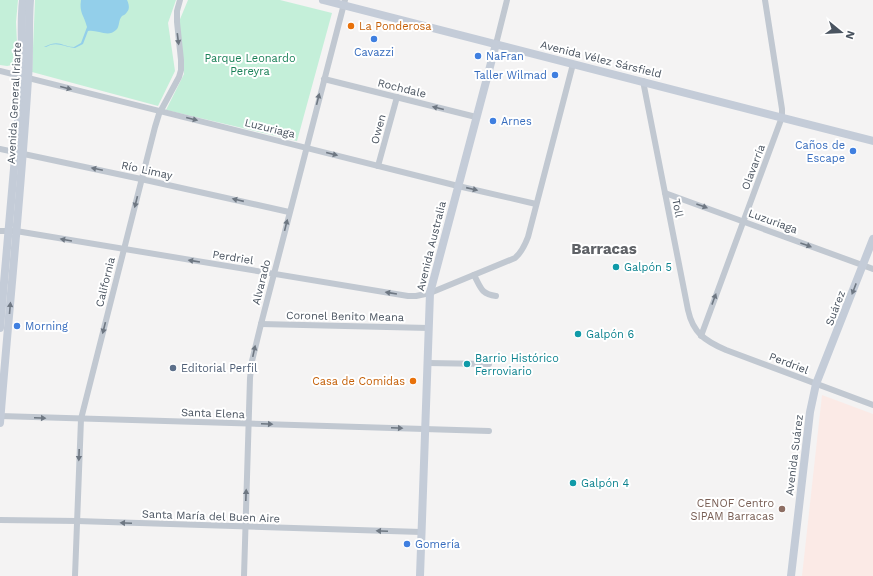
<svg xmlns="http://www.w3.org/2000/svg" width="873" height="576" font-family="'Work Sans',sans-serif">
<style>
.medical{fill:#fbeae6}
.green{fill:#c4efd9}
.water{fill:#93cfea}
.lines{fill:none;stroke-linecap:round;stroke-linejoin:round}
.street{stroke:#c1c8d1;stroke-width:6}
.secondary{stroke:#c4ccd8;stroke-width:8}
.oneway{fill:#6e7782}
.oneway2{fill:#6f7884}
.food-dot{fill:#e8710a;stroke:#fff;stroke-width:1.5}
.shop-dot{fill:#3f7fe0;stroke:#fff;stroke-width:1.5}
.culture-dot{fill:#0f9aa8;stroke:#fff;stroke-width:1.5}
.service-dot{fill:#5c6f8a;stroke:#fff;stroke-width:1.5}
.education-dot{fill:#8d6e63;stroke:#fff;stroke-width:1.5}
.labels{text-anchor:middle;stroke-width:4;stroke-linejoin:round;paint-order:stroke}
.food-label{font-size:11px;fill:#c56008;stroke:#fff;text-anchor:start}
.shop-label{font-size:11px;fill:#366cbe;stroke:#fff;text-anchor:start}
.park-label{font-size:11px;fill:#1b8158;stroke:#fff}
.street-label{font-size:11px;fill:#4a5460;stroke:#fff}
.culture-label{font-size:11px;fill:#0d838f;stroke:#fff;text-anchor:start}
.service-label{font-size:11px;fill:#4e5e75;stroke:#fff;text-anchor:start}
.education-label{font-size:11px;fill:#785e54;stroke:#fff;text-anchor:end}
.district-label{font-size:15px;font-weight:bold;fill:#5f6267;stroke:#fff}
</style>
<rect width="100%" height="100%" fill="#f4f3f3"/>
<path class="medical" d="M822 395 873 414V576H802Z"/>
<g class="green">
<path d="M0 0H18L16 22 18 64 7 66 0 65Z"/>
<path d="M35 0H176L168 23 175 71 158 106 32 72Z"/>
<path d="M188 0H280L332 13 297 141 166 110 184 74 178 24Z"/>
</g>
<path class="water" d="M81 0H127C129 4 130 9 127 12 126 14 124 15 122 16 118 20 120 27 116 30 108 38 97 29 88 31L83 44 75 48C63 47 57 41 46 47H44C60 39 60 46 74 47L81 43 87 27C84 15 79 13 81 0Z"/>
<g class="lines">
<g class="street">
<path d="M496 44 507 0"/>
<path d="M0 71 458 186 536 204"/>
<path d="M324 79 476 117"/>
<path d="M643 81 688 310C693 333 705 341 726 350L873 405"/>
<path d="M0 149 141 179 289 212"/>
<path d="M378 166 397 97"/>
<path d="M665 193 873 269"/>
<path d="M0 231H16L408 296H416L430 293 515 258C522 252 525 245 528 237L573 64"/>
<path d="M474 275C481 288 481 294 496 296"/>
<path d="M261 324 429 328"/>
<path d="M701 336 782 117V109L765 0"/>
<path d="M427 363 489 364"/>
<path d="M0 416 489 431"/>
<path d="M0 520 77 521 421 532"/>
<path d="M75 576 81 419 155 127 159 114 179 77 181 70V60L177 22V11L180 0"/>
<path d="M244 576 250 378 252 361 261 324 345 0"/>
</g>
<g class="secondary">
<path d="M323 0 873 141"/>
<path d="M0 328 22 77C23 51 20 26 23 0"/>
<path d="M0 423C9 308 21 194 28 79 30 53 28 26 30 0"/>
<path d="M420 576 430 293 496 44"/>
<path d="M791 576 810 412 816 384 873 239"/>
</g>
</g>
<defs><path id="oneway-solid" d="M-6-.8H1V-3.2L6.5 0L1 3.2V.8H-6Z"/></defs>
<g class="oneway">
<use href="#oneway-solid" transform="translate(178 39) rotate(83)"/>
<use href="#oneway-solid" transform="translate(66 88) rotate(14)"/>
<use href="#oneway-solid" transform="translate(318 99) rotate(-76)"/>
<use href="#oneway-solid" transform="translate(438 108) rotate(-166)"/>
<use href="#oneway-solid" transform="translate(192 119) rotate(14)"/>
<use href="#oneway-solid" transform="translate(332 154) rotate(14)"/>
<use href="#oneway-solid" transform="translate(97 169) rotate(-168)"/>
<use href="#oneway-solid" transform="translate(472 189) rotate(13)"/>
<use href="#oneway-solid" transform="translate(238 200) rotate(-167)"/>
<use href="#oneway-solid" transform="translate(136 202) rotate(104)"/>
<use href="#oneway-solid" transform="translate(702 206) rotate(20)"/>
<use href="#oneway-solid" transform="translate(286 225) rotate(-76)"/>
<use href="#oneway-solid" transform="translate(66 240) rotate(-170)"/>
<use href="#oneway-solid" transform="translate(806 245) rotate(20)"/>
<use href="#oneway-solid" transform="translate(194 261) rotate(-171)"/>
<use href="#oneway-solid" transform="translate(391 293) rotate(-171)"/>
<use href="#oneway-solid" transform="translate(714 299) rotate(-70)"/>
<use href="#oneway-solid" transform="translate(104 328) rotate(104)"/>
<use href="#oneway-solid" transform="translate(254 351) rotate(-78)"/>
<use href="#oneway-solid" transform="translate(40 418) rotate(2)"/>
<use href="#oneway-solid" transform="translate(267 424) rotate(2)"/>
<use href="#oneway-solid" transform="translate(397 428) rotate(2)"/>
<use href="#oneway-solid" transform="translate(79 455) rotate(92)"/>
<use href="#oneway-solid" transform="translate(246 495) rotate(-88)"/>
<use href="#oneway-solid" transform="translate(126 523) rotate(-178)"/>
<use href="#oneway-solid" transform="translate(382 531) rotate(-178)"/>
</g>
<g class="oneway2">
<use href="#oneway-solid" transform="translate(854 289) rotate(111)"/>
<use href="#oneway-solid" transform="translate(10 308) rotate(-85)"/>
</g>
<g class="food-dot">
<circle cx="351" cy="26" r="4"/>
<circle cx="413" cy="381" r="4"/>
</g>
<g class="shop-dot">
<circle cx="374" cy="39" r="4"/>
<circle cx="478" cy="56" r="4"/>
<circle cx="555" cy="75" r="4"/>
<circle cx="493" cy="121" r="4"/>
<circle cx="853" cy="151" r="4"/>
<circle cx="17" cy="326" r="4"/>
<circle cx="407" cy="544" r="4"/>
</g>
<g class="culture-dot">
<circle cx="616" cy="267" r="4"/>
<circle cx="578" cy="334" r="4"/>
<circle cx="467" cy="364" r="4"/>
<circle cx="573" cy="483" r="4"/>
</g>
<circle class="service-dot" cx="173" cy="368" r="4"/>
<circle class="education-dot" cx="782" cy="509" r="4"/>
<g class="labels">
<g class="food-label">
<text x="359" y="30">La Ponderosa</text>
<text x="405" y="385" text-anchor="end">Casa de Comidas</text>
</g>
<g class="shop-label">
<text x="374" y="56" text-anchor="middle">Cavazzi</text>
<text x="486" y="60">NaFran</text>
<text x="547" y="79" text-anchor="end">Taller Wilmad</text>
<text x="501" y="125">Arnes</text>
<text x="845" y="149" text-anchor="end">Caños de<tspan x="845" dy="13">Escape</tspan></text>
<text x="25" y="330">Morning</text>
<text x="415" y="548">Gomería</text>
</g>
<g class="park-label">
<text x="250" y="62">Parque Leonardo<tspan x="250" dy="13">Pereyra</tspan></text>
</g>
<g class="street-label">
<text transform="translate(601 59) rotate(14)" y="4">Avenida Vélez Sársfield</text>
<text transform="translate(402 88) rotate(14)" y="4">Rochdale</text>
<text transform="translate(14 103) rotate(-87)" y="4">Avenida General Iriarte</text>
<text transform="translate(270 128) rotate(14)" y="4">Luzuriaga</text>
<text transform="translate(378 129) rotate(-75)" y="4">Owen</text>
<text transform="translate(753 167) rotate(-69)" y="4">Olavarría</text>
<text transform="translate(147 170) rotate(12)" y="4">Río Limay</text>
<text transform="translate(678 208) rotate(79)" y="4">Toll</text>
<text transform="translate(773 221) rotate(20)" y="4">Luzuriaga</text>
<text transform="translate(431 246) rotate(-76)" y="4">Avenida Australia</text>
<text transform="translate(233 257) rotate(9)" y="4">Perdriel</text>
<text transform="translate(105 282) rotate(-76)" y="4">California</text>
<text transform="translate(261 282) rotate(-76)" y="4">Alvarado</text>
<text transform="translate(835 308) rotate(-69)" y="4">Suárez</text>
<text transform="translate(345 316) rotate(1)" y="4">Coronel Benito Meana</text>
<text transform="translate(789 363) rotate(21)" y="4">Perdriel</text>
<text transform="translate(213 413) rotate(2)" y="4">Santa Elena</text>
<text transform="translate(794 455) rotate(-83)" y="4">Avenida Suárez</text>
<text transform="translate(211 516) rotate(2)" y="4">Santa María del Buen Aire</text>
</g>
<g class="culture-label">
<text x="624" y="271">Galpón 5</text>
<text x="586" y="338">Galpón 6</text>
<text x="475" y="362">Barrio Histórico<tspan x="475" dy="13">Ferroviario</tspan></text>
<text x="581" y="487">Galpón 4</text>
</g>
<g class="service-label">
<text x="181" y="372">Editorial Perfil</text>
</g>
<g class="education-label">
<text x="774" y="507">CENOF Centro<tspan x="774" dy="13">SIPAM Barracas</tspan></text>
</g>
<g class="district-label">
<text x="604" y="254">Barracas</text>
</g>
</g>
<g transform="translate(841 32) rotate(108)" stroke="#ffffff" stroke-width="3" paint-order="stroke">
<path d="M0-3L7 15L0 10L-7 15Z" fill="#4a5460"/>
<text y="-6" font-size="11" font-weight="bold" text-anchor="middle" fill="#4a5460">N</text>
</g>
</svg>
